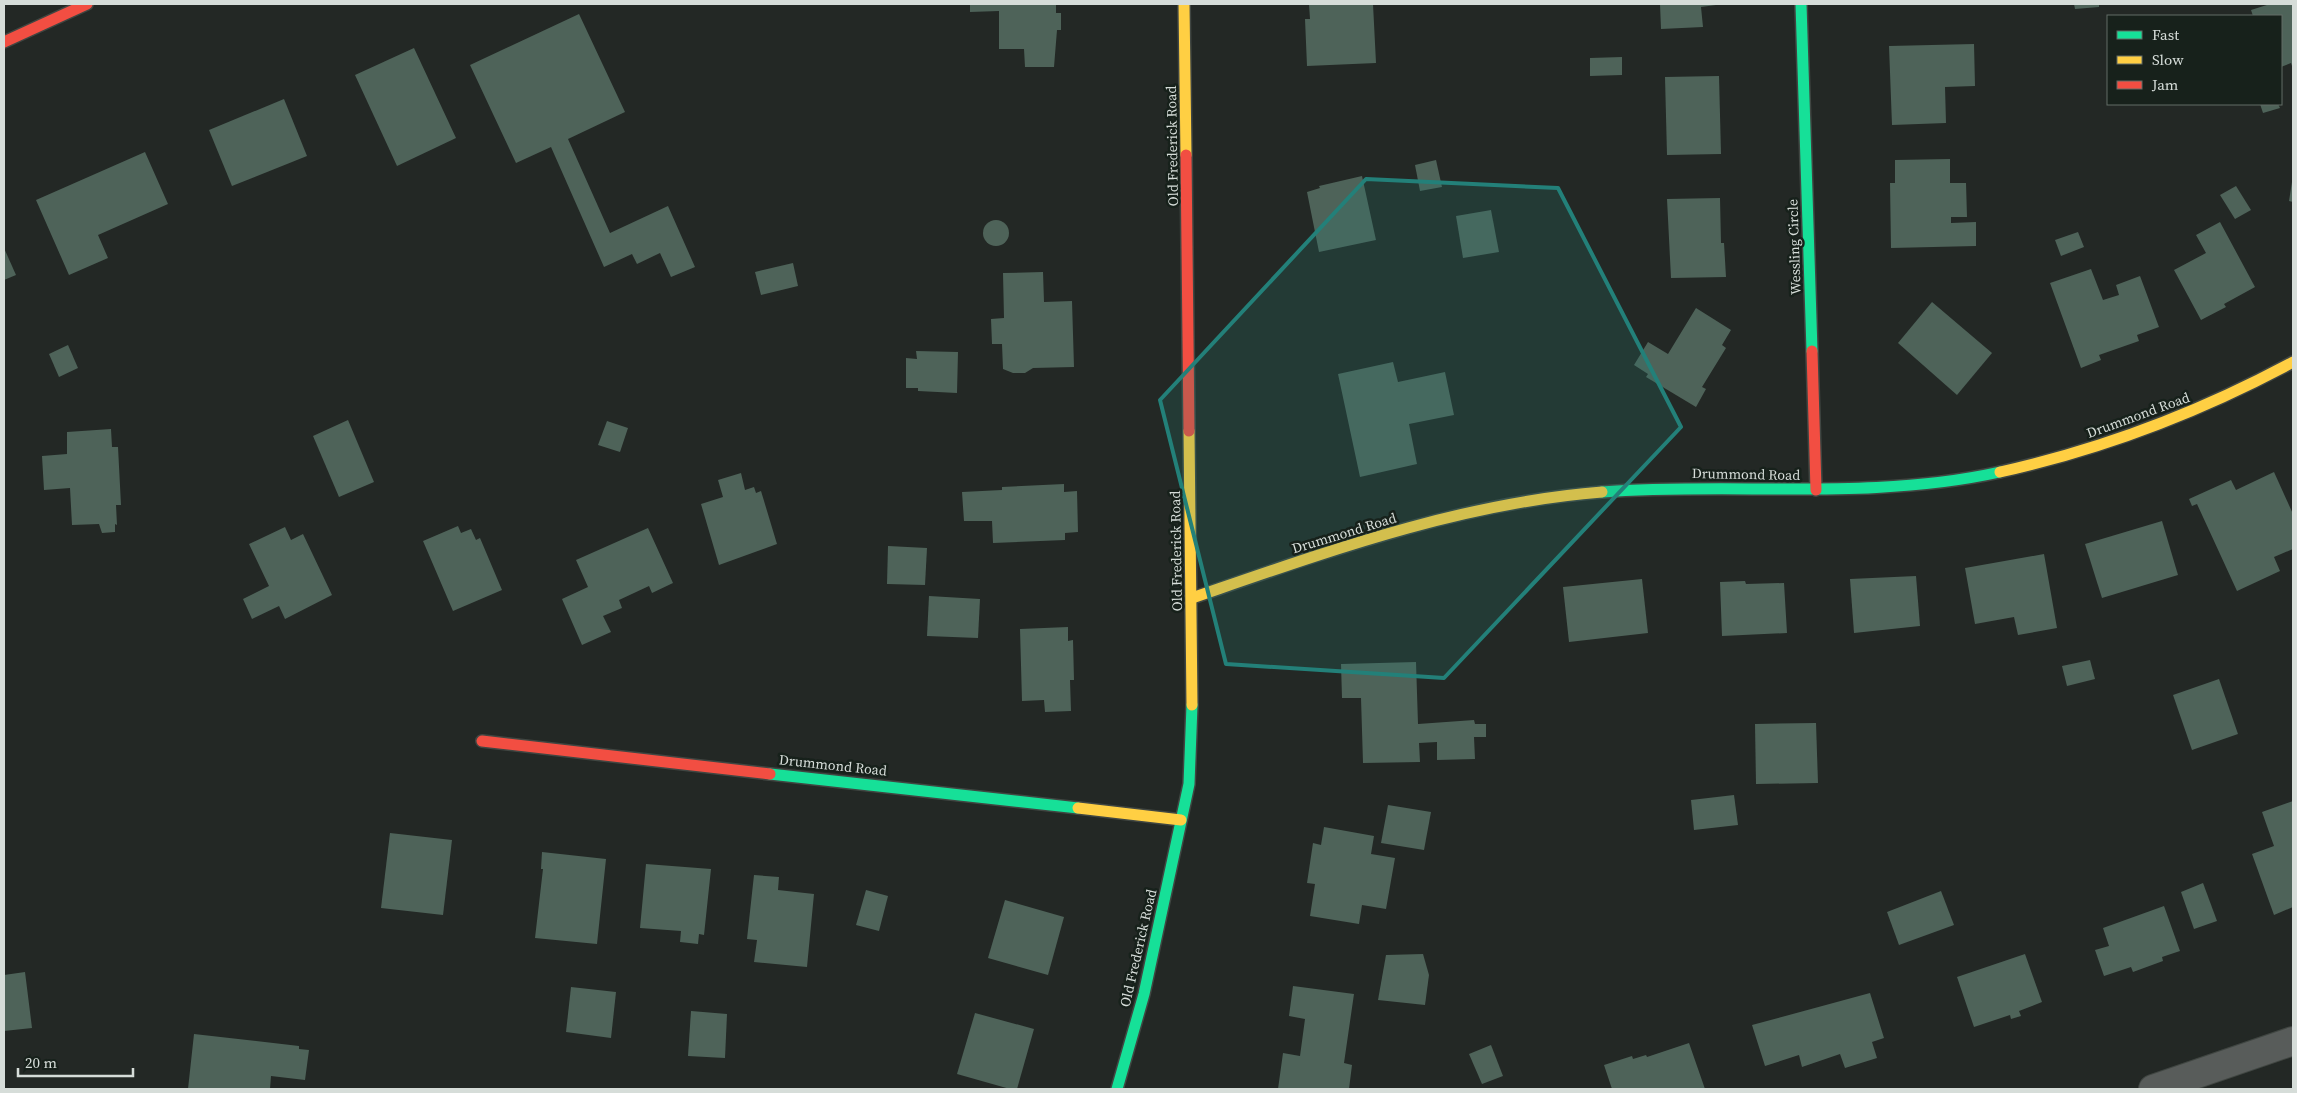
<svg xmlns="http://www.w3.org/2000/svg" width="2297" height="1093" font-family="'Source Serif 4',serif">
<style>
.building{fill:#4e6359}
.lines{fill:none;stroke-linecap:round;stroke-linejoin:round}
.street-casing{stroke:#404642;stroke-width:30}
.fast-casing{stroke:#404642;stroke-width:14}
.slow-casing{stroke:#404642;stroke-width:14}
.jam-casing{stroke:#404642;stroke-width:14}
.street{stroke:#585c5a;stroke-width:28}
.fast{stroke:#16e098;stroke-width:11}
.slow{stroke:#ffcf43;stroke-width:11}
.jam{stroke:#f24e42;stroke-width:11}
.marked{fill:#238079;fill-opacity:0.2;stroke:#238079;stroke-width:4;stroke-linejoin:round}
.labels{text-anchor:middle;stroke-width:5;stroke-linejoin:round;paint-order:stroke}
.street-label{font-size:14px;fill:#d6ddd9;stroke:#17211b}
</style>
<rect width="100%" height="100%" fill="#232825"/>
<g class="building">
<path d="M970 4H1056V13H1061V30H1057L1054 67H1025L1024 49H999V11L970 12Z"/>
<path d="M1309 4H1373L1376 63 1307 66 1305 19H1310Z"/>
<path d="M1660 4H1716V5L1701 7 1703 27 1661 29Z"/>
<path d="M2074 4H2099V7L2075 9Z"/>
<path d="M2270 4H2293V69L2291 63 2281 67V16H2253L2251 10Z"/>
<path d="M579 14 625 112 568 139 610 233 668 206 695 267 671 277 660 253 637 264 632 254 604 267 551 147 516 163 470 65Z"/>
<path d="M1974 44 1975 86 1945 87 1946 123 1892 125 1889 46Z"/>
<path d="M414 48 456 138 397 166 355 75Z"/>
<path d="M1622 57V75L1590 76V58Z"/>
<path d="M1719 76 1721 154 1667 155 1665 77Z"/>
<path d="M284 99 307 156 232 186 209 130Z"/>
<path d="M2260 104H2278L2280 108 2263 113Z"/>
<path d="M145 152 168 204 98 235 108 258 69 275 36 200Z"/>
<path d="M1950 159V183H1966L1967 217H1951V223L1976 222V246L1891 248 1890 183H1895V160Z"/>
<path d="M1436 160 1442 187 1420 191 1415 165Z"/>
<path d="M1362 176 1376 240 1319 252 1307 192 1320 188 1319 186Z"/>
<path d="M2292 182H2293V202L2289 201Z"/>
<path d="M2236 186 2251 210 2235 219 2220 195Z"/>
<path d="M1720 198 1721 243H1724L1726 277 1671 278 1667 199Z"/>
<path d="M1491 210 1499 252 1463 258 1456 216Z"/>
<circle cx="996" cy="233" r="13"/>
<path d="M2220 222 2255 287 2224 304 2226 307 2201 320 2174 270 2206 253 2196 235Z"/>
<path d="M2078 232 2084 247 2061 256 2055 240Z"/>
<path d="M4 248 16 275 4 280Z"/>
<path d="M793 263 798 286 761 295 755 272Z"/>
<path d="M2091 269 2103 300 2119 295 2116 285 2140 276 2159 327 2137 335 2139 341 2099 355 2101 360 2081 368 2050 283Z"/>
<path d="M1043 272 1044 302 1072 301 1074 367 1033 368 1025 373H1013L1003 369 1002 344H992L991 319 1004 318 1003 273Z"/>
<path d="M1932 302 1992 353 1957 395 1898 343Z"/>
<path d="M1696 308 1731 330 1722 345 1726 348 1702 387 1706 389 1696 407 1646 377 1648 374 1634 365 1648 342 1668 354Z"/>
<path d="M68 345 78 368 59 377 49 354Z"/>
<path d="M916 351 958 352 957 393 918 391V388H906V358L917 359Z"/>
<path d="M1393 362 1398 382 1445 372 1454 415 1409 424 1417 464 1360 477 1338 374Z"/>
<path d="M348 420 374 482 339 497 313 436Z"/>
<path d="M607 421 628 428 620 452 598 445Z"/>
<path d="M111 429 112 447H118L121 505H116L117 525 115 524V532L102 533 99 524 72 525 70 488 44 490 42 456 67 454V432Z"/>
<path d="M2274 472 2293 514V549L2274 557 2280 571 2237 591 2197 504 2192 506 2189 499 2231 480 2236 490Z"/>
<path d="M741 473 745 490 754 487 756 493 761 491 777 544 719 565 701 504 723 497 718 480Z"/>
<path d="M1064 484V492L1077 491 1078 532 1065 533V540L993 543 992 521H964L962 492 1002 490V487Z"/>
<path d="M2162 521 2178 575 2102 598 2085 544Z"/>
<path d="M458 526 461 533 471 529 476 540 480 538 502 590 453 611 423 541Z"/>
<path d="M285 527 291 540 303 534 332 595 285 619 279 606 252 619 243 599 269 586 249 544Z"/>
<path d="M648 528 673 583 652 593 649 586 619 600 622 608 603 616 611 632 582 645 562 599 588 587 576 560Z"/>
<path d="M888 546 927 548 925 585 887 584Z"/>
<path d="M2044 554 2057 628 2018 635 2014 617 1975 624 1965 568Z"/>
<path d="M1916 576 1920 626 1854 633 1850 579Z"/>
<path d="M1642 579 1648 633 1569 642 1563 587Z"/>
<path d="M1745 581 1746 584 1784 583 1787 633 1722 636 1720 582Z"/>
<path d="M929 596 980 599 978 638 927 636Z"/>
<path d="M1068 627V641L1073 640 1074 680H1070L1071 711 1045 712 1044 700 1022 701 1020 629Z"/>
<path d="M2090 660 2095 679 2067 686 2062 666Z"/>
<path d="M1416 662 1418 724 1474 720 1475 724H1486V737H1474L1475 759 1437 760V742L1419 743 1420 762 1363 763 1361 698H1342L1341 664Z"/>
<path d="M2219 679 2238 734 2192 750 2173 695Z"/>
<path d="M1816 723 1818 783 1756 784 1755 724Z"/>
<path d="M1734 795 1738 825 1694 830 1691 800Z"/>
<path d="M2293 801V907L2274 915 2252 854 2274 846 2262 812Z"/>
<path d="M1388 805 1431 812 1424 850 1381 843Z"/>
<path d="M1324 827 1374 836 1371 854 1395 858 1386 909 1362 905 1359 924 1310 916 1315 884 1307 883 1313 843 1321 845Z"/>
<path d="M390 833 452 840 443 915 381 908Z"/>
<path d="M542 852 606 859 597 944 535 938 543 869H541Z"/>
<path d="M646 864 711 869 704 935 699 934 698 944 680 942 681 931 640 928Z"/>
<path d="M754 875 779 877 778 890 814 894 807 967 754 962 757 940 747 939Z"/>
<path d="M2203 883 2217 921 2194 929 2181 892Z"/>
<path d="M866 890 888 896 879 931 856 925Z"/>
<path d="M1941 891 1954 925 1899 945 1887 912Z"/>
<path d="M1005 900 1064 917 1048 975 988 958Z"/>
<path d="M2164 906 2180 951 2162 957 2163 961 2133 972 2131 967 2104 976 2095 950 2109 946 2103 928Z"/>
<path d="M1423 954 1429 975 1425 1005 1378 1000 1386 955Z"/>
<path d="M2025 954 2042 1002 2019 1011 2021 1016 2011 1019 2010 1015 1974 1027 1957 977Z"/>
<path d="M25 972 32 1028 4 1031V975Z"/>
<path d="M1293 986 1354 994 1344 1063 1352 1065 1349 1089H1278L1283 1053 1300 1056 1305 1019 1289 1016Z"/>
<path d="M571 987 616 992 611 1038 566 1032Z"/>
<path d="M1870 993 1884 1038 1872 1042 1877 1058 1845 1068 1840 1054 1802 1067 1799 1055 1765 1066 1752 1025Z"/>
<path d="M691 1011 727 1014 725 1058 688 1056Z"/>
<path d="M975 1013 1034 1029 1017 1089H1010L957 1074Z"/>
<path d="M194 1034 299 1046V1049L309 1050 305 1080 271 1076 270 1089H188Z"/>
<path d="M1689 1043 1705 1089H1612L1604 1065 1632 1056 1633 1059 1646 1055 1647 1057Z"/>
<path d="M1491 1045 1503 1076 1482 1084 1469 1054Z"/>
</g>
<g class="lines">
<g class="street-casing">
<path id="street" d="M2153 1089 2293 1041"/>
</g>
<g class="fast-casing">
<g id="fast">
<path d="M1801 4 1812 351"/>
<path d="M1602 492C1734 482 1869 501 2000 472"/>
<path d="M770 774 1078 808"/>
<path d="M1117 1089 1144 994 1189 784 1192 705"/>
</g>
</g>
<g class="slow-casing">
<g id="slow">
<path d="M1184 4 1186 155"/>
<path d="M1189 431 1192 705"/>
<path d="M2000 472C2103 449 2200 412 2293 362"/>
<path d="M1192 598C1326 552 1460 503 1602 492"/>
<path d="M1078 808 1181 820"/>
</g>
</g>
<g class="jam-casing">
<g id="jam">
<path d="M4 42 87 4"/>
<path d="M1186 155 1189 431"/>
<path d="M1812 351 1816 490"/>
<path d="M482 741 770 774"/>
</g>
</g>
<use href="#street" class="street"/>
<use href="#fast" class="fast"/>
<use href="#slow" class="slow"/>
<use href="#jam" class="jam"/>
</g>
<path class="marked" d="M1366 179 1558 188 1681 427 1444 678 1226 664 1160 400Z"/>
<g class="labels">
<g class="street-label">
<text transform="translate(1172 146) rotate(-91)" y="5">Old Frederick Road</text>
<text transform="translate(1794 247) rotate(-92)" y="5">Wessling Circle</text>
<text transform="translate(2138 415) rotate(-20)" y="5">Drummond Road</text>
<text transform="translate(1746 474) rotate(1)" y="5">Drummond Road</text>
<text transform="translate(1344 533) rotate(-17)" y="5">Drummond Road</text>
<text transform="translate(1176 551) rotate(-91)" y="5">Old Frederick Road</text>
<text transform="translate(833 765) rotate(6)" y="5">Drummond Road</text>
<text transform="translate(1138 948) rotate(-77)" y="5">Old Frederick Road</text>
</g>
</g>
<rect width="2297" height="1093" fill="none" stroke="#d6ddd9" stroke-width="10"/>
<rect x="2107" y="15" width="175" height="90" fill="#17211b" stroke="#636c67"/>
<rect x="2117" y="31" width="25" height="8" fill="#16e098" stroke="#636c67"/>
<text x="2152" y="40" font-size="15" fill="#d6ddd9">Fast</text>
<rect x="2117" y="56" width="25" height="8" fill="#ffcf43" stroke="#636c67"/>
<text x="2152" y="65" font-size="15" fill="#d6ddd9">Slow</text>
<rect x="2117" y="81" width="25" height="8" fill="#f24e42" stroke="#636c67"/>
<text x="2152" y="90" font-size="15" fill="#d6ddd9">Jam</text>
<path d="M18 1068v8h115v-8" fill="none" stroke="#d6ddd9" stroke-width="2.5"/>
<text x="25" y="1068" font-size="15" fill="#d6ddd9" stroke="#17211b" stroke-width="4" paint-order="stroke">20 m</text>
</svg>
